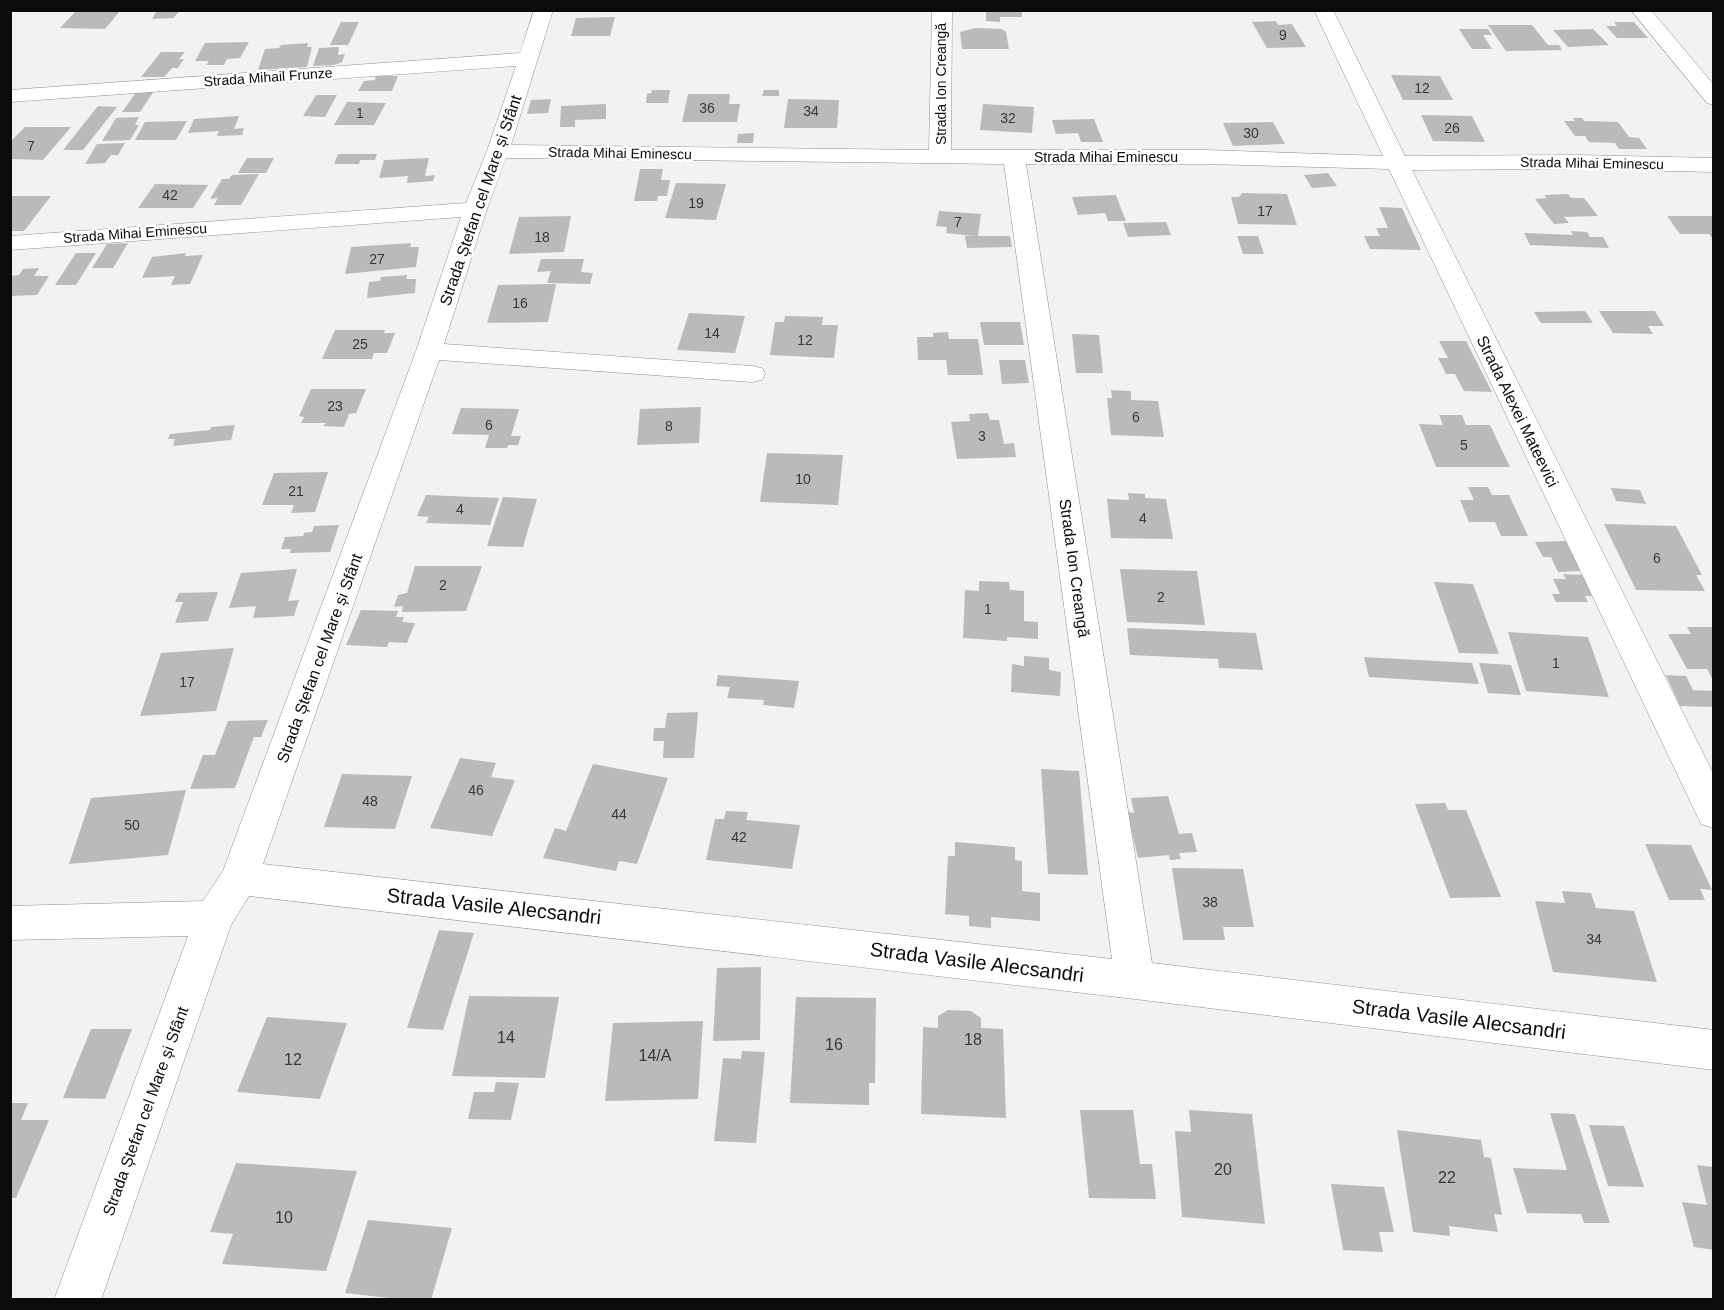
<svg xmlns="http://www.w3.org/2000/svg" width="1724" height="1310" font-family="Arial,sans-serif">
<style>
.building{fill:#bababc}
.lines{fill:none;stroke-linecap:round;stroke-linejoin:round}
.minor-casing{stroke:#8f8f91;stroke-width:1}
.minor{fill:#fff;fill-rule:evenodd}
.labels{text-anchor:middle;stroke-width:5;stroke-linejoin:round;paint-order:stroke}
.number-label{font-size:14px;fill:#373738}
.far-street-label{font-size:14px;fill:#0b0b0c;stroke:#fff}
.street-label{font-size:16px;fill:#0b0b0c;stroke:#fff}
.near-number-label{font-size:16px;fill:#373738}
.near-street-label{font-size:20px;fill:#0b0b0c;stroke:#fff}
</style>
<rect width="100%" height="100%" fill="#f2f2f4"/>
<g class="building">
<path d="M77 10H106L120 11 105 29 60 28Z"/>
<path d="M157 10H181L173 18 152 19Z"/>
<path d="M986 10H1022V17H1000V22L986 21Z"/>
<path d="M615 17 610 36H571L576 18Z"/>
<path d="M1276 21 1278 25 1292 24 1306 47 1267 48 1252 22Z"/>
<path d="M341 22H359L348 45H330Z"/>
<path d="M1614 22H1634L1648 38H1617L1606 26H1617Z"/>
<path d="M1488 25H1532L1548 45H1559L1562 50 1506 51Z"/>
<path d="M975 28 1002 29 1006 32 1009 49H962L960 32Z"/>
<path d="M1459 29H1488L1492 35H1483L1492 49H1472Z"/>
<path d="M1593 29 1609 45 1568 47 1553 30Z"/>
<path d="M249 42 240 58 227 59 224 65H206L209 61H195L205 43Z"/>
<path d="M308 43 307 47H312L307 67 258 70 265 49 279 48 281 45Z"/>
<path d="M339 47 338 55 345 54 342 62 334 65 313 66 319 48Z"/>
<path d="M161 52H185L179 59H184L178 68H172L164 77H141Z"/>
<path d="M1391 75 1440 76 1453 100H1403Z"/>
<path d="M376 76H398L392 91H358L364 81 375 80Z"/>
<path d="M652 90H670L668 103H646L647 94 651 93Z"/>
<path d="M764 90H779V96H762Z"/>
<path d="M137 91H154L140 112H122Z"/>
<path d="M688 94H730L729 104H740L737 122H682Z"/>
<path d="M316 95H337L325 117 303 116Z"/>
<path d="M551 99 548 113 527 114 531 100Z"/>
<path d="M788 99 839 100 837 128H784Z"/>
<path d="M347 102 386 103 374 125H334Z"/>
<path d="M606 104V119L575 120V127H560L561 106Z"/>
<path d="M983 104 1034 107 1032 133 980 130Z"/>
<path d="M98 106 117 107 83 150H63Z"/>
<path d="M1421 115 1472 116 1485 142 1433 141Z"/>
<path d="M239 116 234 129 244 128 242 135 217 136 219 131 188 133 194 119Z"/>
<path d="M139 117 135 125H139L130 140 102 141 116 118Z"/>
<path d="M1573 118H1582L1584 121 1618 122 1629 137 1639 138 1647 149H1619L1615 143 1589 142 1585 136H1575L1564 121H1575Z"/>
<path d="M1094 119 1103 142H1081L1078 133 1056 134 1052 120Z"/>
<path d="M187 121 176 140H135L145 122Z"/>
<path d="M1273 122 1285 144 1233 146 1223 123Z"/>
<path d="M25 127H71L43 160 10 159V142Z"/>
<path d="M754 133 753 143H737L738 134Z"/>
<path d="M125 143 118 155H111L105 163 85 164 97 144Z"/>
<path d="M338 154H377L375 160H360L359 164H334Z"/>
<path d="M247 158H274L266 173H238Z"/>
<path d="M429 158 425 176 435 175 433 181 407 183 408 176 379 178 384 160Z"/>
<path d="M640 169H663L661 180H670L667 196H658L657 201H634Z"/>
<path d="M1328 173 1337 186 1312 188 1304 175Z"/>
<path d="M259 174 241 205H214L218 198 210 199 222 179H229L232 175Z"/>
<path d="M676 183 726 184 716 220 665 218Z"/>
<path d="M155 184 208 185 193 208H138Z"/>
<path d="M1242 193 1287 194 1297 225 1238 224 1231 197H1239Z"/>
<path d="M1568 194 1571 198H1584L1598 216 1564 217 1569 223 1554 224 1535 199 1547 198 1544 195Z"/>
<path d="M1116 195 1126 221H1108L1105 213 1078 215 1072 197Z"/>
<path d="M10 196H51L24 231H10Z"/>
<path d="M1379 207 1402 208 1421 250 1370 249 1364 236H1380L1376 228H1388Z"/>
<path d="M939 211 981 214 978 236H1010L1012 247 967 248 965 236H974L946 233 947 227 936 226Z"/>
<path d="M571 216 564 252 509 254 519 217Z"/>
<path d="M1667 216H1714V240L1709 234H1680Z"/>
<path d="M1166 222 1171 235 1128 237 1123 223Z"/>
<path d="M1571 231 1587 232 1590 237H1603L1609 248 1530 245 1524 233 1573 235Z"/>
<path d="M1237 236H1258L1264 254H1243Z"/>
<path d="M128 243 113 268H92L107 244Z"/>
<path d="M411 243 410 247H419L416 267 345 274 351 247Z"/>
<path d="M76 253H96L76 285H55Z"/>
<path d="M186 253 185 256 203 255 190 284 171 285 175 276 142 278 152 257Z"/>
<path d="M541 259H584L581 272 593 273 590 284 547 283 551 271 537 272Z"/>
<path d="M39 268 34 276H49L37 295 10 296V276L19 275 23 269Z"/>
<path d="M407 275 406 279H416L415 293 367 298 369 282 380 281 381 277Z"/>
<path d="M556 284 548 322 487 323 498 285Z"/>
<path d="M1585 311 1593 323H1541L1534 312Z"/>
<path d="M1599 311H1655L1664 326H1648L1653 334 1613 333Z"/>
<path d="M689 313 745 316 735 353 677 350Z"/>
<path d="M785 316 823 317 822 325H838L834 358 770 355 775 322H784Z"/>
<path d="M980 322H1020L1024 345H984Z"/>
<path d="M335 330H385L384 333H395L387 353H374L372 359H322Z"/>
<path d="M948 332 949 339H978L983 375H948L946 360H918L917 337H933V333Z"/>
<path d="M1072 334 1099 335 1103 373H1076Z"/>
<path d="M1439 341H1466L1492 392 1464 391 1455 374H1446L1438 358H1448Z"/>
<path d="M999 360H1025L1029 383 1002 384Z"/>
<path d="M311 389H366L356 413 349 414 344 427 323 426 326 423H301L304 417 299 416Z"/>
<path d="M1111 390 1131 391V400L1158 401 1164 437 1111 435 1107 398H1112Z"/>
<path d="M701 407 699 443 637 445 640 409Z"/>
<path d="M461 408 519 409 511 436H521L518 445H508L507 448H485L489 435 452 434Z"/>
<path d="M988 413 990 420H999L1004 444 1014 443 1016 457 957 459 951 422 970 421 969 414Z"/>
<path d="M1439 415H1462L1466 425H1490L1510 467H1436L1419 424 1443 425Z"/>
<path d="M235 425 231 440 173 446 175 439H168L170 434 210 430 211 427Z"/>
<path d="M767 453 843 455 838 505 760 502Z"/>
<path d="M328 472 315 512 291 513 294 505H262L274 473Z"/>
<path d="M1468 487H1488L1492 495H1509L1528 536H1501L1495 522H1469L1460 500H1474Z"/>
<path d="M1611 488 1640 490 1646 504 1616 501Z"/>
<path d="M1128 493 1145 494V498L1166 499 1173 539 1111 538 1107 499 1129 500Z"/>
<path d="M426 495 499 498 490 525 426 523 429 517 417 516Z"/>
<path d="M503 497 537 499 523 547 487 546Z"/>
<path d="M1604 524 1676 526 1702 575H1696L1705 591 1636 590Z"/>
<path d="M339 525 330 552 290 553 291 549H281L285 537 303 536 304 533 312 532 314 526Z"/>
<path d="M1566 541 1581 571 1558 572 1551 557H1543L1535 542Z"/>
<path d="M415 566H482L466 611 402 612 403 606 394 607 398 595 407 593Z"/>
<path d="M297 569 288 601 299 600 294 616 253 618 256 606 229 608 241 573Z"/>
<path d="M1120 569 1197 571 1205 625 1127 622Z"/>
<path d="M1563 574 1583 575 1593 596H1585L1588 602H1556L1552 594H1560L1553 579H1566Z"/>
<path d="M979 581 1009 582 1010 590 1024 591V621L1038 622V639L1007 637V641L963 638 965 590 979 591Z"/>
<path d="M1434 582 1473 584 1499 654 1459 653Z"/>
<path d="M218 592 208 621 175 623 183 602H175L179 593Z"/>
<path d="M361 610 398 611 396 617H404L402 622 415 623 407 643 389 642 387 647 346 645Z"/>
<path d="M1687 627H1714V682L1707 669H1687L1668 634H1691Z"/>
<path d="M1127 628 1256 633 1263 670 1219 668 1218 659 1130 655Z"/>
<path d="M1508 632 1588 637 1609 697 1526 691Z"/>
<path d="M234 648 216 711 140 716 161 653Z"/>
<path d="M1024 656 1049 658V670L1061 672 1060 696 1011 692 1012 664 1024 666Z"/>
<path d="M1364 657 1472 663 1479 684 1369 677Z"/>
<path d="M1479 663 1511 665 1521 695 1488 693Z"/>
<path d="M718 675 799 681 794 708 763 705 764 700 727 698 730 687 716 686Z"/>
<path d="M1666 675 1686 676 1693 690 1714 691V707L1680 706Z"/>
<path d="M698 712 694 758H663L664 741H653L654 728H665L667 713Z"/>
<path d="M268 720 261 737H254L235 788 190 789 203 755H215L228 721Z"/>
<path d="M460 758 496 763 491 777 515 780 492 836 430 828Z"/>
<path d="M593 764 668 778 637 864 619 861 616 871 543 858 555 828 566 831Z"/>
<path d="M1041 769 1079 771 1088 875 1048 874Z"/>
<path d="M342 774 412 776 395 829 324 827Z"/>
<path d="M186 790 168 855 69 864 91 798Z"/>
<path d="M1168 796 1179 834 1192 833 1197 852 1179 853 1181 859 1170 860 1169 855 1138 858 1127 812 1134 813 1131 798Z"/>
<path d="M1445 803 1448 810H1466L1501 897 1450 898 1415 804Z"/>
<path d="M726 811 748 812 746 820 800 825 792 869 706 860 715 819H724Z"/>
<path d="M955 842 1015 847V860L1022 861V891L1040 893V921L991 917V928L969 926V916L945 914 948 856H955Z"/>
<path d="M1645 844 1691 845 1712 890 1700 889 1705 900H1669Z"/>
<path d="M1172 868 1243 869 1254 927H1223L1225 940H1183Z"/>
<path d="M1562 891 1591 893 1596 908 1634 911 1657 982 1553 972 1535 901 1565 903Z"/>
<path d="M439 930 474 933 443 1030 407 1028Z"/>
<path d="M761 967 760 1040 713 1041 717 968Z"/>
<path d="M469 996 559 997 545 1078 452 1076Z"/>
<path d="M796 997 876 998 875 1083H869V1105L790 1103Z"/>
<path d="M948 1010 971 1011 981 1018V1028L1003 1029 1006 1118 921 1114 923 1027 938 1028V1016Z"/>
<path d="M267 1017 347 1023 320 1099 237 1092Z"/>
<path d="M703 1021 698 1099 605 1101 613 1023Z"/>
<path d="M91 1029H132L105 1099 63 1098Z"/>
<path d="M742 1051 765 1052 756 1143 714 1141 723 1058 741 1059Z"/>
<path d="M496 1082 519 1083 511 1120 468 1119 474 1092H494Z"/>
<path d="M10 1103H28L21 1120H49L16 1198H10Z"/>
<path d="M1080 1110H1133L1140 1164H1152L1156 1199 1089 1198Z"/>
<path d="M1189 1110 1252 1114 1265 1224 1182 1217 1175 1131 1191 1132Z"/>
<path d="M1550 1113 1575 1114 1610 1223H1584L1581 1214 1527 1213 1513 1168 1567 1170Z"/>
<path d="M1589 1125 1624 1126 1644 1187 1608 1186Z"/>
<path d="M1397 1130 1481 1140 1484 1157 1491 1158 1502 1215 1494 1214 1498 1232 1449 1226 1450 1236 1413 1232Z"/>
<path d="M236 1163 357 1171 326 1271 222 1264 233 1234 210 1232Z"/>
<path d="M1697 1165 1714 1167V1250L1694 1247 1682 1202 1707 1205Z"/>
<path d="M1331 1184 1384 1187 1394 1232H1379L1383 1252 1343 1250Z"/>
<path d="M368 1220 452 1228 431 1300H406L345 1293Z"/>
</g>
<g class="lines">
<g class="minor-casing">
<g id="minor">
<path d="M534 10H553L511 145 929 150 932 10H952L951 150H1206L1383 156 1314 10H1333L1405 156 1578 155 1714 158V172L1578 169 1412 170 1714 775V828L1701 824 1389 169 1206 164H1026L1152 963 1714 1030V1070L1135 999 249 896 231 925 101 1300H54L188 936 10 940V906L203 901 223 871 416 351 461 217 10 250V236L466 203 487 151 516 66 10 102V90L520 53ZM506 158 1004 164 1112 959 263 864 439 360 752 382 762 380 765 374 762 368 752 366 444 344 487 209Z"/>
<path d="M1631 10H1651L1714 85V105L1707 103Z"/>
</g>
</g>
<use href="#minor" class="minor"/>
</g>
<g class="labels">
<g class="number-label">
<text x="1283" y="40">9</text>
<text x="1422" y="93">12</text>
<text x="707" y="113">36</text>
<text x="811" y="116">34</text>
<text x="360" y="118">1</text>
<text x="1008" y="123">32</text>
<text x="1452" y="133">26</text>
<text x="1251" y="138">30</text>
<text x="31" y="151">7</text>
<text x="170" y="200">42</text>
<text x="696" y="208">19</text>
<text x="1265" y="216">17</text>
<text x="958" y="227">7</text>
<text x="542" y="242">18</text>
<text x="377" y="264">27</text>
<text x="520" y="308">16</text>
<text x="712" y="338">14</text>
<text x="805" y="345">12</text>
<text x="360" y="349">25</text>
<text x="335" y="411">23</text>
<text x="1136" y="422">6</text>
<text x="489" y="430">6</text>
<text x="669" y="431">8</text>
<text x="982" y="441">3</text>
<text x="1464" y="450">5</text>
<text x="803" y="484">10</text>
<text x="296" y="496">21</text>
<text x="460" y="514">4</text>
<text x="1143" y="523">4</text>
<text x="1657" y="563">6</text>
<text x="443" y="590">2</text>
<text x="1161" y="602">2</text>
<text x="988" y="614">1</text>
<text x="1556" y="668">1</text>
<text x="187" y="687">17</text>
<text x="476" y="795">46</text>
<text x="370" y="806">48</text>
<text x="619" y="819">44</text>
<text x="132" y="830">50</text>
<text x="739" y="842">42</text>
<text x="1210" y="907">38</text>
<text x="1594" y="944">34</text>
</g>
<g class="far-street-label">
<text transform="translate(268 77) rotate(-4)" y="5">Strada Mihail Frunze</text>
<text transform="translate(941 84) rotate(-90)" y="5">Strada Ion Creangă</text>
<text transform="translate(620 153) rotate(1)" y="5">Strada Mihai Eminescu</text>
<text x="1106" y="162">Strada Mihai Eminescu</text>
<text transform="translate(1592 163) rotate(1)" y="5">Strada Mihai Eminescu</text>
<text transform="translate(135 233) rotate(-4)" y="5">Strada Mihai Eminescu</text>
</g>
<g class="street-label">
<text transform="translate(480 200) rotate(-71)" y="6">Strada Ștefan cel Mare și Sfânt</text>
<text transform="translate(1518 411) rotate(64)" y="6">Strada Alexei Mateevici</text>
<text transform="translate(1075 568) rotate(82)" y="6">Strada Ion Creangă</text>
<text transform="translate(319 658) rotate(-70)" y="6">Strada Ștefan cel Mare și Sfânt</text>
<text transform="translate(145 1111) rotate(-70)" y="6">Strada Ștefan cel Mare și Sfânt</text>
</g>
<g class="near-number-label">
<text x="506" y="1043">14</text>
<text x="973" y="1045">18</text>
<text x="834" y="1050">16</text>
<text x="655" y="1061">14/A</text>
<text x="293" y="1065">12</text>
<text x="1223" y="1175">20</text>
<text x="1447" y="1183">22</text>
<text x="284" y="1223">10</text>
</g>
<g class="near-street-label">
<text transform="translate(494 906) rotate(6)" y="7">Strada Vasile Alecsandri</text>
<text transform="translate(977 962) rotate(7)" y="7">Strada Vasile Alecsandri</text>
<text transform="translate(1459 1019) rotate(7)" y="7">Strada Vasile Alecsandri</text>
</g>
</g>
<rect width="1724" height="1310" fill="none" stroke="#0b0b0c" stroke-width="24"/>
</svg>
